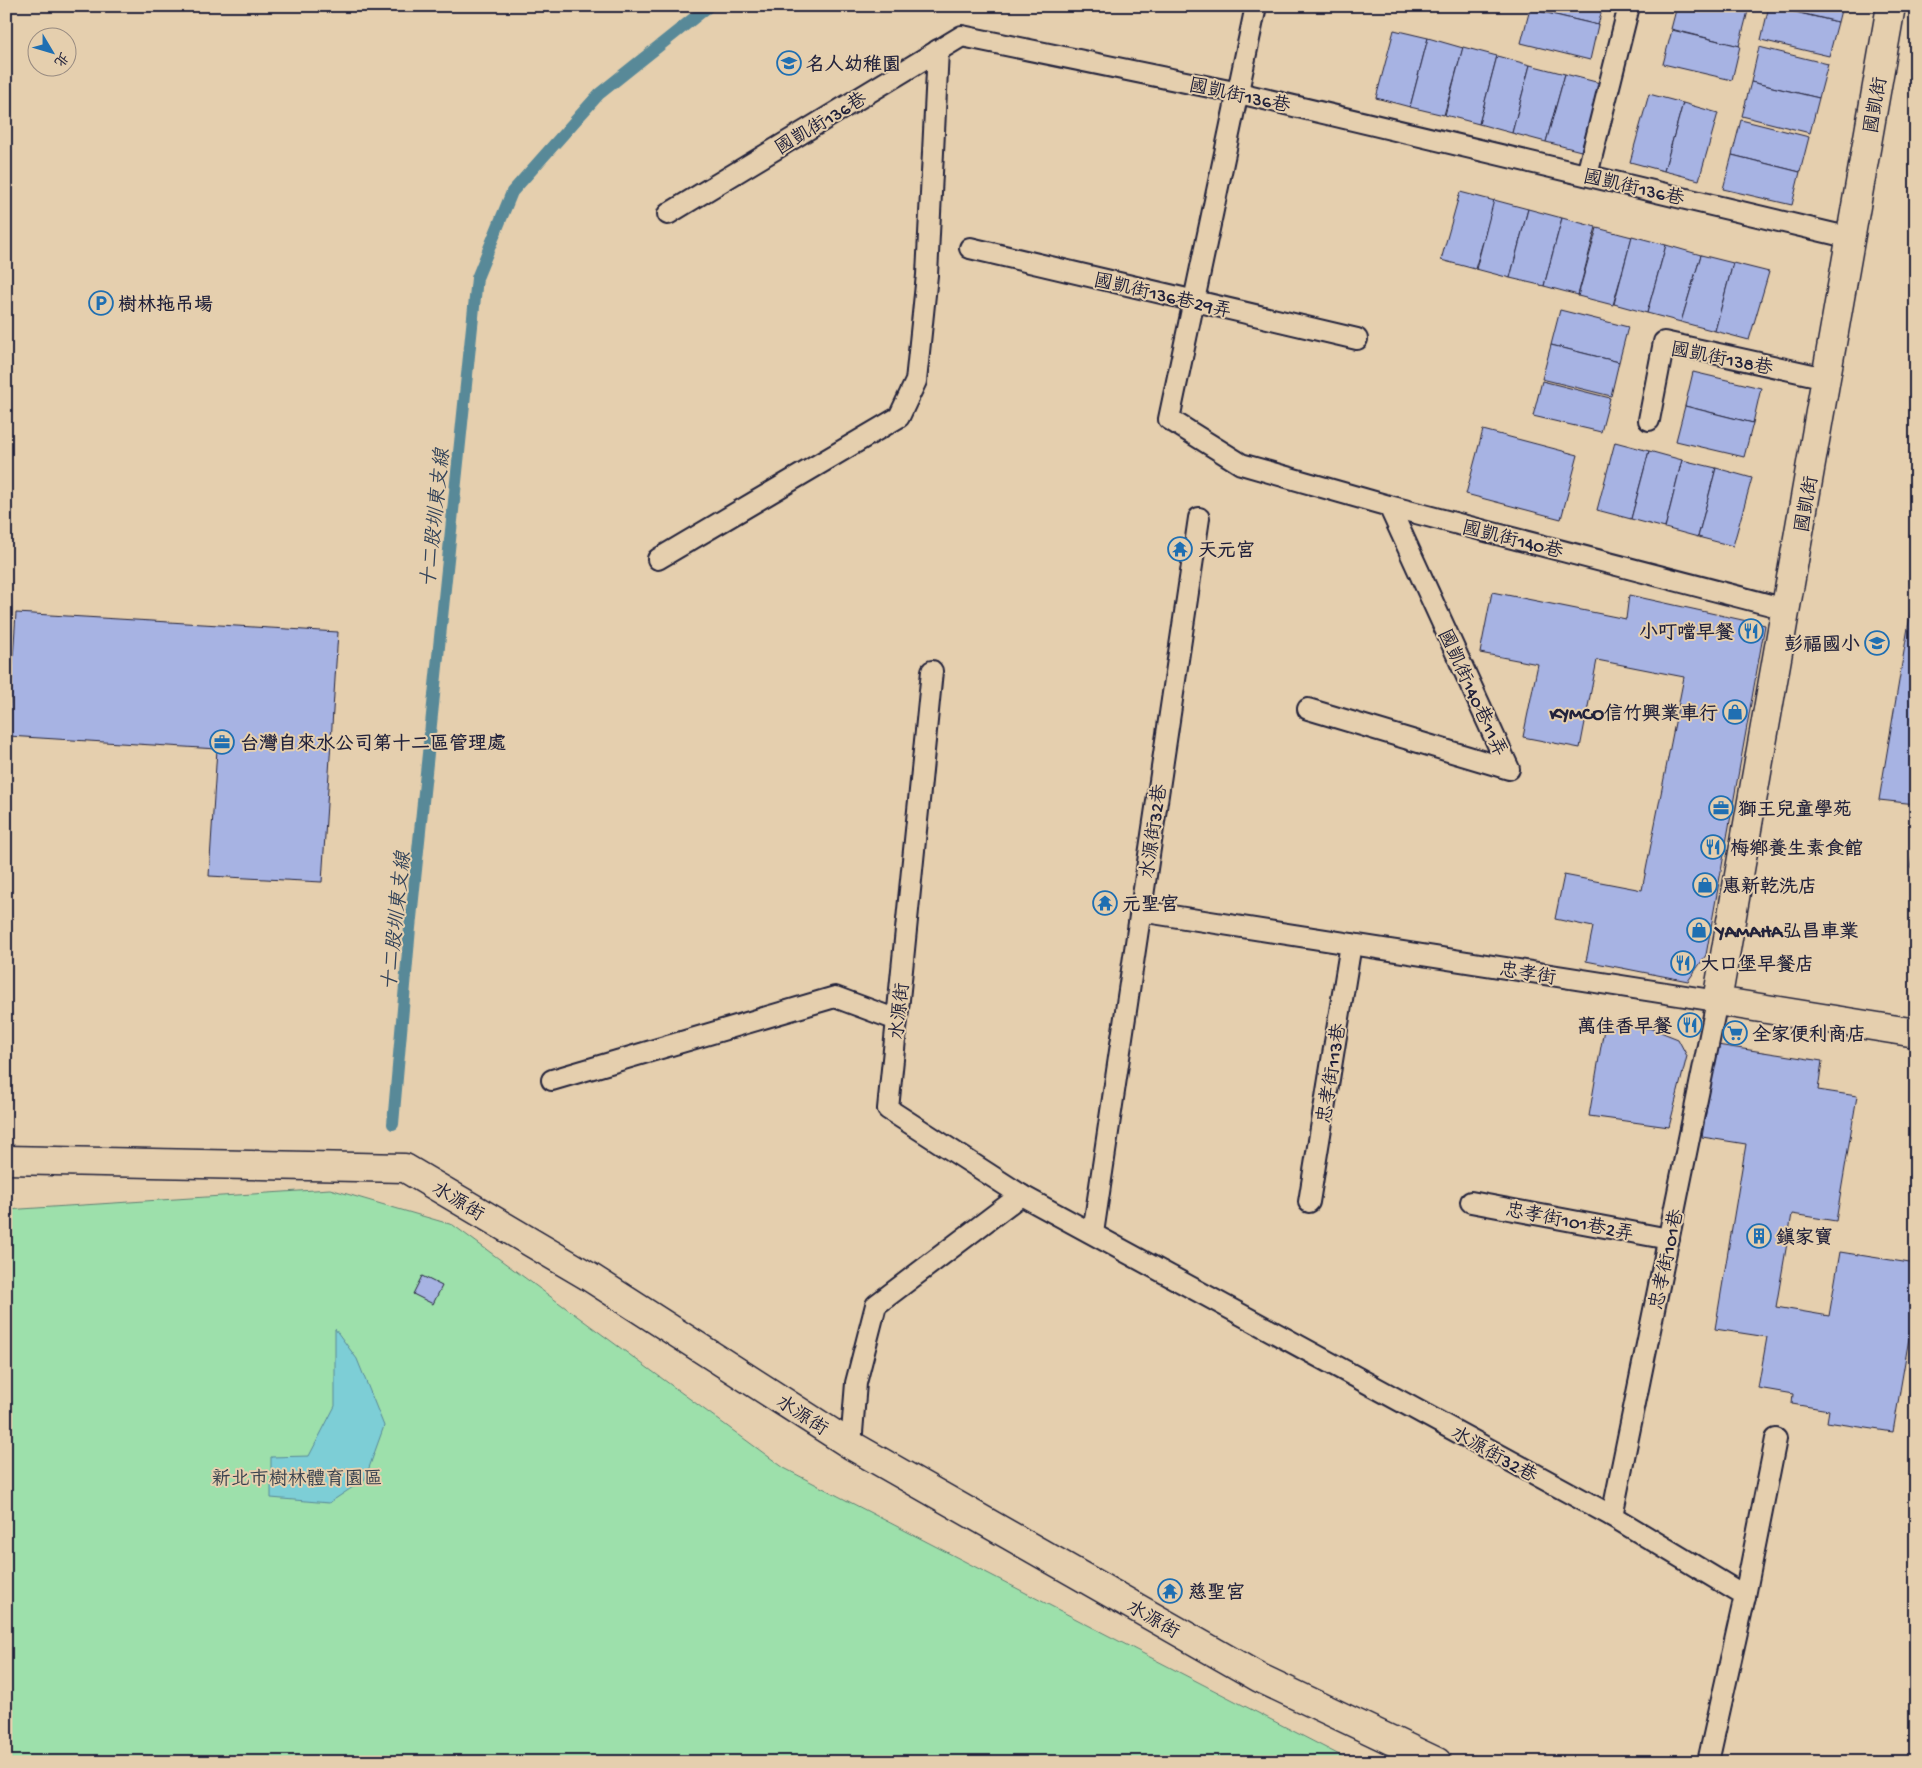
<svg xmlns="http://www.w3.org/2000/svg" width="1922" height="1768" font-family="'Gochi Hand','LXGW WenKai TC',sans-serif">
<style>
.green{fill:#9de0ab;stroke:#608173}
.water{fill:#7dced6;stroke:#598998}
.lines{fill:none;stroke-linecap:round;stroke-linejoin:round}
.stream{stroke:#598998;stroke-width:12}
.building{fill:#a7b3e3;stroke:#22223b}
.lane-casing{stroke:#22223b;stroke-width:24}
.street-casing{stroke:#22223b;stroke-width:31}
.secondary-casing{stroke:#22223b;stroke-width:31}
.lane{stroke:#e5cfae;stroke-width:20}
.street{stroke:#e5cfae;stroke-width:28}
.secondary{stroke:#e5cfae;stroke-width:28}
.labels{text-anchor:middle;stroke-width:4;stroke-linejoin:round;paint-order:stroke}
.poi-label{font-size:19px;font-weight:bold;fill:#22223b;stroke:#e5cfae;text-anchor:start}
.street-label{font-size:19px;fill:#22223b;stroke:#e5cfae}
.park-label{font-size:19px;fill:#343e4c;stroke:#e5cfae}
.water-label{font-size:20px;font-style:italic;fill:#34445a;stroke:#e5cfae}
</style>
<rect width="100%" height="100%" fill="#e5cfae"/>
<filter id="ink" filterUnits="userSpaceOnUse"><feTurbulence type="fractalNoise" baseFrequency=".02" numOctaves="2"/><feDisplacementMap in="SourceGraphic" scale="10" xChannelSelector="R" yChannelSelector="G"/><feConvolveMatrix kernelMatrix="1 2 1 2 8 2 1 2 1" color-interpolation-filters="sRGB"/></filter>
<g filter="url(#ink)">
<path class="green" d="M330 1189 453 1225 784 1468 1353 1762H6V1210Z"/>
<path class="water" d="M335 1329 357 1359 384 1426 365 1479 329 1503 271 1498V1457L309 1456 335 1406Z"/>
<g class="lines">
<path class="stream" d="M393 1124 410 928 477 278 512 192 599 94 709 6"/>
</g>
<g class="building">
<path d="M1531 6H1603L1598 25 1530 9Z"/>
<path d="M1677 6H1727L1748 11 1739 46 1671 29Z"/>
<path d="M1769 6 1838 22 1829 56 1761 40Z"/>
<path d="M1772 6H1842L1838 22Z"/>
<path d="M1530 9 1598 25 1590 60 1521 43Z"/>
<path d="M1394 30 1428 38 1410 107 1376 98Z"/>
<path d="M1672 30 1740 46 1732 80 1663 64Z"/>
<path d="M1428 38 1463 48 1444 115 1410 107Z"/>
<path d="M1463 47 1497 56 1479 124 1445 115Z"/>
<path d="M1759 47 1828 64 1819 98 1751 82Z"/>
<path d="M1497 56 1530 65 1512 133 1479 124Z"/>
<path d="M1530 65 1565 74 1546 142 1512 133Z"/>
<path d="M1565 74 1600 83 1581 151 1546 142Z"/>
<path d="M1751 82 1819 98 1810 133 1742 116Z"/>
<path d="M1649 94 1683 103 1664 171 1630 162Z"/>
<path d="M1683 103 1718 113 1699 180 1664 171Z"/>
<path d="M1741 120 1809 137 1800 172 1732 155Z"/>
<path d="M1732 155 1800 172 1792 205 1723 189Z"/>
<path d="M1460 192 1495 201 1475 269 1441 260Z"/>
<path d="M1494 200 1528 209 1510 278 1476 269Z"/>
<path d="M1528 209 1562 218 1544 286 1510 278Z"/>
<path d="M1562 218 1596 227 1578 295 1544 286Z"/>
<path d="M1597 228 1632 237 1613 305 1578 296Z"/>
<path d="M1632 236 1666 245 1647 313 1614 304Z"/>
<path d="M1666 245 1701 255 1681 322 1647 313Z"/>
<path d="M1701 255 1733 263 1715 331 1681 322Z"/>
<path d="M1733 263 1769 272 1749 340 1715 331Z"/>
<path d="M1560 310 1628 327 1619 362 1551 345Z"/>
<path d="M1551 345 1619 362 1611 396 1542 379Z"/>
<path d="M1693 372 1761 388 1753 423 1685 406Z"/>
<path d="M1542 381 1610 398 1601 432 1533 416Z"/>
<path d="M1685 406 1753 423 1744 457 1676 441Z"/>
<path d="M1483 430 1578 455 1561 519 1466 494Z"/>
<path d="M1615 442 1649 451 1631 519 1597 510Z"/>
<path d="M1649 451 1682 460 1665 528 1631 519Z"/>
<path d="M1682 460 1716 468 1698 537 1665 528Z"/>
<path d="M1716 468 1752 478 1733 546 1698 537Z"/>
<path d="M1916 580V804L1879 800Z"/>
<path d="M1492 592 1626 619 1629 595 1765 625 1706 955 1688 981 1586 961 1593 927 1555 919 1564 875 1642 890 1684 677 1597 660 1580 748 1523 737 1538 664 1480 653Z"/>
<path d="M16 613 338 632 322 882 209 876 217 749 8 736Z"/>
<path d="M1916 836V869L1910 868Z"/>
<path d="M1605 1023 1653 1029 1678 1039 1687 1056 1669 1127 1589 1116Z"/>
<path d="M1717 1045 1822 1061 1818 1090 1857 1096 1836 1221 1792 1214 1776 1307 1829 1316 1840 1252 1916 1264V1297L1893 1432 1827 1422 1829 1410 1792 1404 1793 1394 1758 1388 1767 1337 1715 1329 1746 1144 1702 1137Z"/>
<path d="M422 1276 442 1286 433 1304 413 1294Z"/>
</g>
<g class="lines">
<g class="lane-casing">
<g id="lane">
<path d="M1256 6 1169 419 1241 464 1389 506 1786 609"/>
<path d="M1587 175 1629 6"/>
<path d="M668 214 962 36 1239 93 1851 238"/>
<path d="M970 248 1357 339"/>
<path d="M1649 420 1664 342 1826 378"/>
<path d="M658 559 899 417 916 381 927 275 938 50"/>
<path d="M932 671 888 1109 1021 1195 1612 1516 1745 1596 1708 1762"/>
<path d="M1308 709 1509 769 1389 506"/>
<path d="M1140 911 1717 1001 1612 1516"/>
<path d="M552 1080 835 997 897 1020"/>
<path d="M1309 1202 1351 944"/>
<path d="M1471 1202 1669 1239"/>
<path d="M1093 1233 1199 518"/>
<path d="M851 1445 856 1383 876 1305 1021 1195"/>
<path d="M1745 1596 1776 1439"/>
</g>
</g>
<g class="street-casing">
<path id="street" d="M1891 6 1717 1001 1916 1033"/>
</g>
<g class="secondary-casing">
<path id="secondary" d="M6 1160 405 1168 588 1276 851 1445 1260 1678 1437 1762"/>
</g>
<use href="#lane" class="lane"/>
<use href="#street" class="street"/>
<use href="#secondary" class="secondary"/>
</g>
</g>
<defs>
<g id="school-ring" transform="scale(1.25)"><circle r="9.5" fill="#e5cfae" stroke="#1f6fb2" stroke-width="1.5"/><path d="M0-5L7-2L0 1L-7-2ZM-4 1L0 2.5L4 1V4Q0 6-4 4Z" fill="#1f6fb2"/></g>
<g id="parking-ring" transform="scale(1.25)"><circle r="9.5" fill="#e5cfae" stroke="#1f6fb2" stroke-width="1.5"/><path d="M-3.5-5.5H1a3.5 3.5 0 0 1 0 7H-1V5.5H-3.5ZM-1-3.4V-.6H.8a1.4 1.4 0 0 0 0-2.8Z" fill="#1f6fb2"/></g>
<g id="temple-ring" transform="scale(1.25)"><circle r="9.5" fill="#e5cfae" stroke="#1f6fb2" stroke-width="1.5"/><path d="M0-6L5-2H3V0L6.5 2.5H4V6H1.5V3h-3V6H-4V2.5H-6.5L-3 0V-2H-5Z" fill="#1f6fb2"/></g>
<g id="restaurant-ring" transform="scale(1.25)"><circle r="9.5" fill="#e5cfae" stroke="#1f6fb2" stroke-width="1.5"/><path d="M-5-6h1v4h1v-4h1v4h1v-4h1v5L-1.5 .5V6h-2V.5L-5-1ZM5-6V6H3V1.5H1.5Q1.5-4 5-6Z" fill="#1f6fb2"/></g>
<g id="shop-ring" transform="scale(1.25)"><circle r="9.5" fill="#e5cfae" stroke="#1f6fb2" stroke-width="1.5"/><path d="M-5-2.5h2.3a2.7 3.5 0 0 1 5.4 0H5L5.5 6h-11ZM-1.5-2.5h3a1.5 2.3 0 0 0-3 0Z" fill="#1f6fb2"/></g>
<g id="office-ring" transform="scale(1.25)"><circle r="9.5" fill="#e5cfae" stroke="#1f6fb2" stroke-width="1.5"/><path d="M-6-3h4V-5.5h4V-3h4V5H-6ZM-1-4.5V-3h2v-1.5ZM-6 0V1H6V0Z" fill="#1f6fb2"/></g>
<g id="supermarket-ring" transform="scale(1.25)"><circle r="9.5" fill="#e5cfae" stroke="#1f6fb2" stroke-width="1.5"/><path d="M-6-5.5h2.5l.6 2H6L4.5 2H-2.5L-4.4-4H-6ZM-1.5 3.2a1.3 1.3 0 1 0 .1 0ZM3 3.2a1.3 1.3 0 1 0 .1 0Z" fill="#1f6fb2"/></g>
<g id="building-ring" transform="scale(1.25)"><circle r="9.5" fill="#e5cfae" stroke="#1f6fb2" stroke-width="1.5"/><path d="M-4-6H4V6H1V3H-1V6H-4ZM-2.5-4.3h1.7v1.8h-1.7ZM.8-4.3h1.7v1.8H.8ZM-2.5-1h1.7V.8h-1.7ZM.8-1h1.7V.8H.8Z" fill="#1f6fb2"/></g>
</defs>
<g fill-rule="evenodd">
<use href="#school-ring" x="789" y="63"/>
<use href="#parking-ring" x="101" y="303"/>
<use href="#temple-ring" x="1180" y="549"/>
<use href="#restaurant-ring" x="1751" y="631"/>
<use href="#school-ring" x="1877" y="643"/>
<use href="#shop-ring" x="1735" y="712"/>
<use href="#office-ring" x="222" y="742"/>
<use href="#office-ring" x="1721" y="808"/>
<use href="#restaurant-ring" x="1713" y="847"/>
<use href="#shop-ring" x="1705" y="885"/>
<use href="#temple-ring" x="1105" y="903"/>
<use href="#shop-ring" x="1699" y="930"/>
<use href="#restaurant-ring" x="1683" y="963"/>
<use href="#restaurant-ring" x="1690" y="1025"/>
<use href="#supermarket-ring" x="1735" y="1033"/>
<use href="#building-ring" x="1759" y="1236"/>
<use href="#temple-ring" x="1170" y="1591"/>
</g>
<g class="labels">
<g class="poi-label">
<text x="806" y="70">名人幼稚園</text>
<text x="118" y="310">樹林拖吊場</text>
<text x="1198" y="556">天元宮</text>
<text x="1734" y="638" text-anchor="end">小叮噹早餐</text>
<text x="1860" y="650" text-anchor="end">彭福國小</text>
<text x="1718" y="719" text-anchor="end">KYMCO信竹興業車行</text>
<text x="240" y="749">台灣自來水公司第十二區管理處</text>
<text x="1738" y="815">獅王兒童學苑</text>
<text x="1730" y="854">梅鄉養生素食館</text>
<text x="1722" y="892">惠新乾洗店</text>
<text x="1122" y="910">元聖宮</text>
<text x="1716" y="937">YAMAHA弘昌車業</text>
<text x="1700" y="970">大口堡早餐店</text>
<text x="1672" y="1032" text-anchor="end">萬佳香早餐</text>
<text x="1752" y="1040">全家便利商店</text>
<text x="1776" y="1243">鎮家寶</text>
<text x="1188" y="1598">慈聖宮</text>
</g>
<g class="street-label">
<text transform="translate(1240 94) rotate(12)" y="7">國凱街136巷</text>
<text transform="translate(1874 105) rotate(-80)" y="7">國凱街</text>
<text transform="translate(820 122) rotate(-31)" y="7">國凱街136巷</text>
<text transform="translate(1634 186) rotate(13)" y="7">國凱街136巷</text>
<text transform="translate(1163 294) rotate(13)" y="7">國凱街136巷29弄</text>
<text transform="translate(1722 357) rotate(11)" y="7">國凱街138巷</text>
<text transform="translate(1805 504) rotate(-80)" y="7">國凱街</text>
<text transform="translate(1513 538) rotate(14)" y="7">國凱街140巷</text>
<text transform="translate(1474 692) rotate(65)" y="7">國凱街140巷11弄</text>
<text transform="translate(1152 831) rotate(-82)" y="7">水源街32巷</text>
<text transform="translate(1528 972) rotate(9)" y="7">忠孝街</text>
<text transform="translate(898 1011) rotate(-84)" y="7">水源街</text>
<text transform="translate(1330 1073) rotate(-81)" y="7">忠孝街113巷</text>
<text transform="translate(459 1200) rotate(31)" y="7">水源街</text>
<text transform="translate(1570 1220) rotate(11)" y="7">忠孝街101巷2弄</text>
<text transform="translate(1665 1259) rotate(-78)" y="7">忠孝街101巷</text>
<text transform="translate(803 1414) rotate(33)" y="7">水源街</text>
<text transform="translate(1495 1453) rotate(29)" y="7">水源街32巷</text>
<text transform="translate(1154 1618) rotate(30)" y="7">水源街</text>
</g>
<g class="park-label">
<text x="297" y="1484">新北市樹林體育園區</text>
</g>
<g class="water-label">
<text transform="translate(434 518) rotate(-84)" y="7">十二股圳東支線</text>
<text transform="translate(395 921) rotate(-84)" y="7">十二股圳東支線</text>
</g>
</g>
<rect width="1922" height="1768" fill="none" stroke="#e5cfae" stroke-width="25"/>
<rect x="12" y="12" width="1897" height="1743" fill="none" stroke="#22223b" stroke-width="2" filter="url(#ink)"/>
<g transform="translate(52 52) rotate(128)"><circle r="24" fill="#e5cfae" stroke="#978a80"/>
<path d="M0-4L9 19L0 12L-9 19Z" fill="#1f6fb2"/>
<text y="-8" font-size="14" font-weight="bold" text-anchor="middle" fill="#22223b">北</text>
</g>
</svg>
